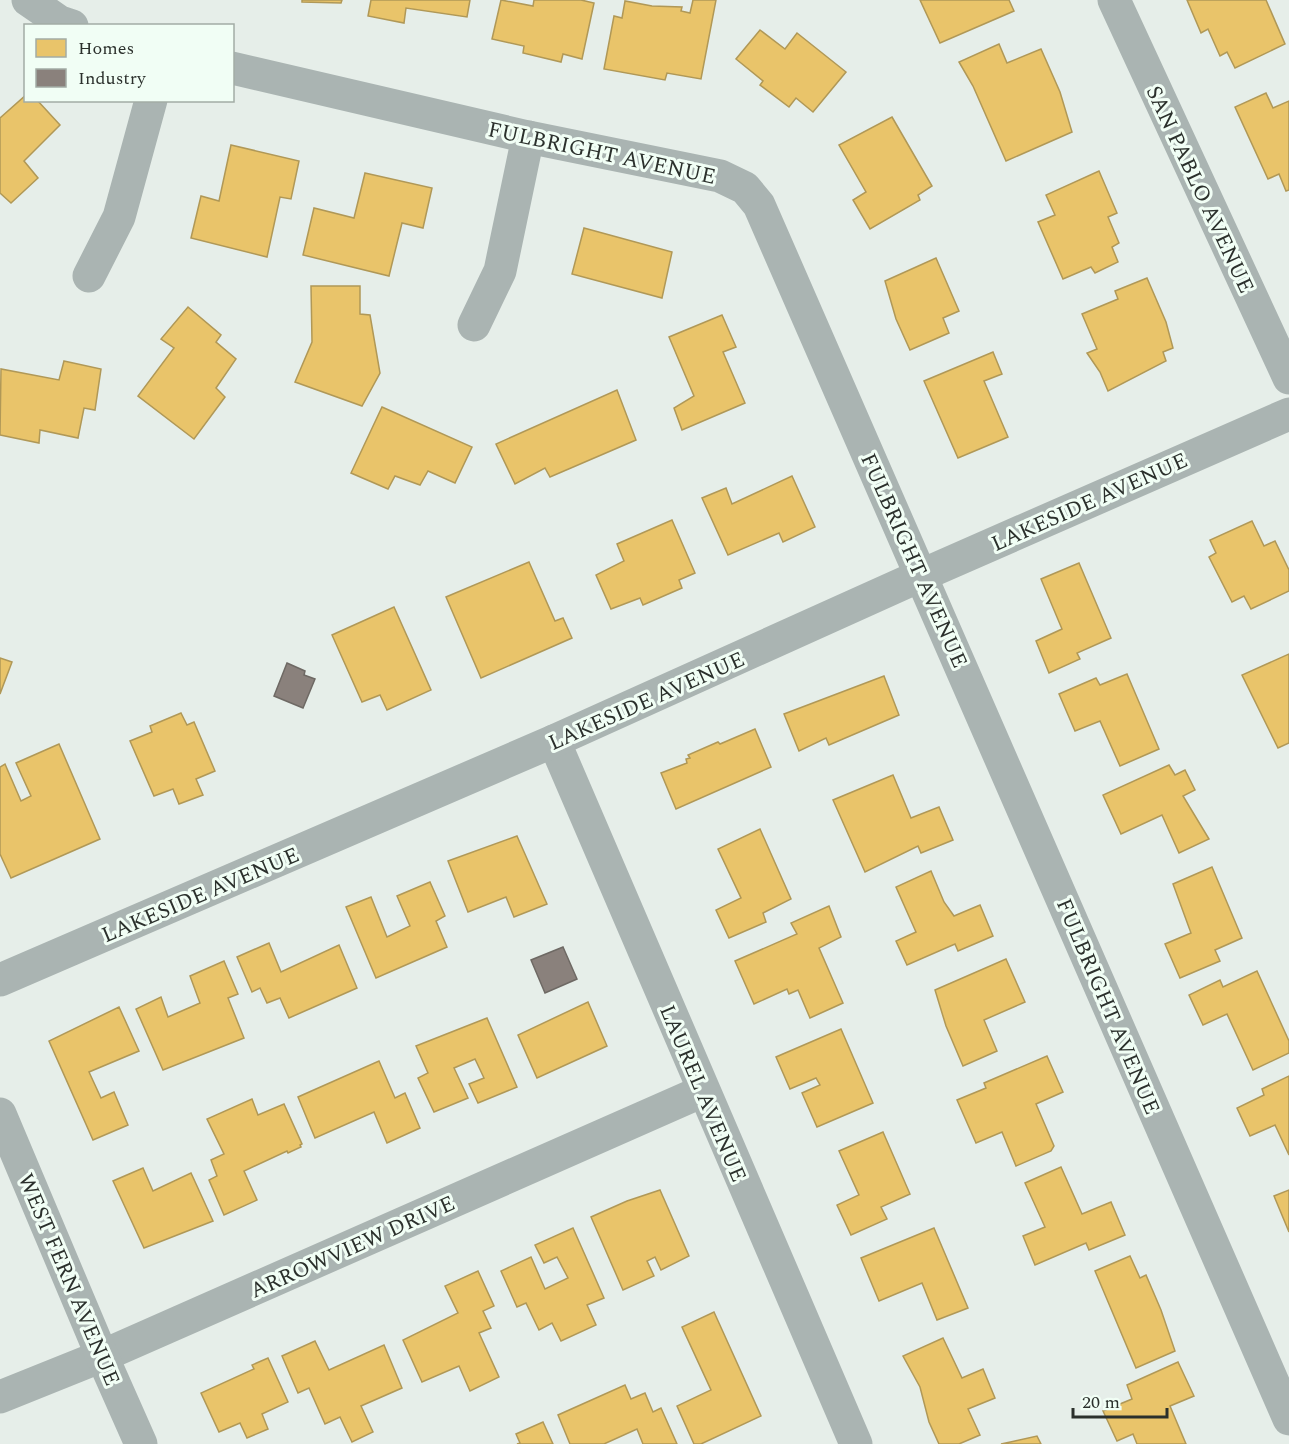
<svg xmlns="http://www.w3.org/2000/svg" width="1289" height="1444" font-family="Spectral,serif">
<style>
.homes{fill:#e9c46a;stroke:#b09857;stroke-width:1.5}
.industry{fill:#8a817c;stroke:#6e6964;stroke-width:1.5}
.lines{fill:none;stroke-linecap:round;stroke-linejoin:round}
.minor{stroke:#aab4b2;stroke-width:33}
.tertiary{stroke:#aab4b2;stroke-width:33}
.labels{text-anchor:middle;stroke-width:6;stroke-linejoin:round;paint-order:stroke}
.street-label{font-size:22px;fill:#2b302c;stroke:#f1fef5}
</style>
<rect width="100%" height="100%" fill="#e6eee9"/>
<g class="homes">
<path d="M302 0H342L341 3 302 2Z"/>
<path d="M371 0H470L467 17 406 8 404 23 368 16Z"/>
<path d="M501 0 533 6 534 0H581L594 3 582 59 563 54 561 62 523 53 524 46 492 39Z"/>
<path d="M693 0H716L701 79 667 73 665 80 604 69 614 16 622 18 625 1 652 6 682 7 681 11 690 13Z"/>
<path d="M920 0H1009L1014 11 940 43Z"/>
<path d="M1187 0H1266L1285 44 1235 68 1227 52 1220 56 1208 29 1201 33Z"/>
<path d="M760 30 785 49 797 33 846 72 813 112 796 98 789 107 760 85 763 81 736 59Z"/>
<path d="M999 44 1007 63 1041 49 1060 92 1072 132 1006 161 973 86 959 62Z"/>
<path d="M1266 93 1273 108 1289 101V190L1286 191 1279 174 1268 179 1235 107Z"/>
<path d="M26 95V100H37L60 125 24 161 38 178 11 203 0 193V118Z"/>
<path d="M892 117 932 186 918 195 920 200 870 229 853 200 866 192 839 145Z"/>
<path d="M231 145 299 161 291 199 280 197 267 257 191 238 201 196 219 201Z"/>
<path d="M1099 171 1117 213 1108 217 1119 243 1112 247 1118 262 1095 273 1091 267 1063 279 1038 222 1055 215 1046 195Z"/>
<path d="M365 173 432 188 423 228 402 223 389 276 303 255 314 208 354 218Z"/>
<path d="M584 228 672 252 662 298 572 274Z"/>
<path d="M936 258 959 311 943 318 949 333 910 350 896 319 885 281Z"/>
<path d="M1147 278 1166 322 1173 348 1163 352 1166 361 1108 391 1100 372 1087 353 1097 349 1082 314 1118 299 1115 291Z"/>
<path d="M311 286H360V314L370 315 380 373 362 406 295 382 312 342Z"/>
<path d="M188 307 221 335 216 342 236 359 216 388 225 397 194 439 138 396 174 348 161 339Z"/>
<path d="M722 315 736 347 723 352 745 403 682 430 674 408 694 396 669 337Z"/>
<path d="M993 352 1002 374 984 381 1008 437 958 458 924 381Z"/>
<path d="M64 361 101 369 95 410 84 408 78 438 40 430 39 443 0 435 1 369 59 380Z"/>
<path d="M617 390 636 440 550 477 545 468 515 484 496 444Z"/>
<path d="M382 407 472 447 455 483 428 471 420 485 395 476 388 489 351 473Z"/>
<path d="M792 476 815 527 783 542 779 533 728 555 702 498 726 488 732 504Z"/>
<path d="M672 520 695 573 679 580 682 588 643 605 640 598 611 609 596 575 624 561 617 544Z"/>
<path d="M1252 521 1264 546 1275 541 1289 570V591L1251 609 1244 596 1232 602 1209 557 1216 553 1210 540Z"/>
<path d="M529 562 555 621 563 618 572 638 481 678 446 597Z"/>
<path d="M1079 563 1111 638 1077 653 1080 659 1049 673 1036 641 1062 629 1041 579Z"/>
<path d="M394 607 431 690 387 710 380 695 362 702 332 635Z"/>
<path d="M1289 654V743L1278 748 1242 675Z"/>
<path d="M0 658 12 662 0 694Z"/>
<path d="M1127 674 1159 749 1120 766 1100 721 1075 731 1059 694 1096 678 1100 685Z"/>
<path d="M884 676 899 715 829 745 826 738 799 751 784 714Z"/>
<path d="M181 713 187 725 194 722 215 771 196 779 203 795 179 804 173 789 154 796 130 741 152 732 150 726Z"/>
<path d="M755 729 771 767 676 809 661 773 687 763 686 759 690 758 688 755 718 742 720 744Z"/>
<path d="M59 744 100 839 11 878 0 854V767L5 764 21 801 31 796 16 763Z"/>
<path d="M1169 765 1175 775 1185 770 1195 790 1183 796 1209 839 1179 853 1162 815 1121 834 1103 795Z"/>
<path d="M893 775 911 818 939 807 953 840 921 853 918 846 865 872 833 800Z"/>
<path d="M760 829 791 899 763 913 766 922 729 938 716 910 741 898 718 849Z"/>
<path d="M517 836 547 904 514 917 506 897 468 912 448 861Z"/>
<path d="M1212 867 1242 938 1215 950 1220 961 1180 978 1165 944 1191 933 1173 884Z"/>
<path d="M931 871 944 902 954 916 980 905 993 936 958 951 955 944 907 965 896 941 916 932 896 887Z"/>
<path d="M430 882 445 916 436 921 447 947 376 978 346 907 371 897 387 937 410 926 397 896Z"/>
<path d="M829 906 841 937 819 948 843 1003 810 1018 798 990 789 994 787 989 754 1004 735 961 797 934 791 923Z"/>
<path d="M269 943 281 972 339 945 357 988 289 1018 280 998 267 1003 260 988 252 992 237 957Z"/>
<path d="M1006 959 1025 1002 984 1020 997 1051 963 1066 946 1026 935 990Z"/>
<path d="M224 961 238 994 228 998 244 1038 163 1070 136 1009 161 997 168 1017 200 1003 190 976Z"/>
<path d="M1257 971 1289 1041V1053L1253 1070 1227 1014 1203 1025 1189 995 1220 980 1223 987Z"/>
<path d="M588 1002 607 1046 537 1078 518 1035Z"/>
<path d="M119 1007 139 1051 89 1072 101 1098 114 1092 128 1125 93 1140 49 1041Z"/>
<path d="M487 1018 517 1087 478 1103 469 1084 484 1078 475 1059 454 1068 468 1098 434 1112 418 1078 428 1073 416 1046Z"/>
<path d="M841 1029 873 1103 817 1127 802 1093 820 1085 816 1078 790 1089 776 1057Z"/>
<path d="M1047 1056 1063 1092 1036 1104 1054 1146 1051 1151 1016 1166 1002 1132 976 1143 957 1100 986 1088 984 1083Z"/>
<path d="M379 1061 395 1098 405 1093 420 1128 387 1143 374 1112 315 1138 298 1097Z"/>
<path d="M1289 1076V1155L1275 1125 1250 1136 1237 1108 1264 1095 1262 1089Z"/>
<path d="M252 1099 258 1115 284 1104 302 1144 300 1145 301 1147 288 1153 287 1151 244 1171 257 1200 224 1215 209 1180 217 1176 211 1160 224 1154 207 1119Z"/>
<path d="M883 1132 910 1194 881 1207 887 1219 851 1235 837 1205 859 1195 839 1151Z"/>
<path d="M1061 1167 1082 1214 1111 1202 1125 1235 1089 1250 1086 1243 1035 1265 1023 1236 1045 1227 1025 1183Z"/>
<path d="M143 1168 153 1191 191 1173 213 1221 144 1248 113 1181Z"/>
<path d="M660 1190 689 1256 661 1270 655 1257 647 1261 654 1276 623 1290 591 1217 627 1201Z"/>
<path d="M1289 1190V1232L1274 1196Z"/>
<path d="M573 1228 604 1298 587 1305 596 1325 561 1341 552 1323 539 1330 526 1303 517 1307 501 1271 531 1257 545 1289 568 1278 557 1257 544 1263 535 1245Z"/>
<path d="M934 1228 968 1308 937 1320 922 1283 879 1301 861 1258Z"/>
<path d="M1130 1256 1140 1278 1146 1275 1161 1310 1175 1351 1136 1368 1095 1271Z"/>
<path d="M478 1271 494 1306 483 1311 491 1328 479 1333 499 1377 470 1391 459 1366 422 1382 403 1340 458 1313 445 1286Z"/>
<path d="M714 1312 761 1416 701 1444H694L677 1406 711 1390 682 1327Z"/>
<path d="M943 1338 962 1378 983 1369 995 1398 968 1409 980 1435 959 1444H939L929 1422 920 1387 903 1356Z"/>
<path d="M315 1341 329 1370 384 1345 402 1388 361 1406 373 1432 352 1442 340 1417 325 1424 309 1388 298 1393 282 1356Z"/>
<path d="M268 1358 288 1402 262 1414 268 1429 247 1438 240 1423 219 1432 201 1393 254 1369 252 1365Z"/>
<path d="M1178 1362 1194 1396 1170 1406 1186 1444H1137L1133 1434 1117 1441 1103 1411 1132 1399 1127 1385Z"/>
<path d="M625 1385 631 1399 645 1393 653 1412 661 1408 677 1444H643L637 1429 604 1444H570L558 1415Z"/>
<path d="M543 1422 553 1444H517L520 1443 516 1434Z"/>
<path d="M1037 1436 1041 1444H1001L1015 1441Z"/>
</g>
<g class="industry">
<path d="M287 663 305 671 304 675 315 679 303 708 274 696Z"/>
<path d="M563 947 577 979 545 993 531 960Z"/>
</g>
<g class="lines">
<g class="minor">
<path d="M28 0 60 22 72 26"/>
<path d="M1114 0 1289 378"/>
<path d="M232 68 528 137 720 176 745 188 759 205 1289 1419"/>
<path d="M89 276 119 217 151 100"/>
<path d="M474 325 500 271 528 137"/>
<path d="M554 741 856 1444"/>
<path d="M0 1397 102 1356 703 1091"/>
</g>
<g class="tertiary">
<path d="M0 980 554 741 922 575 1289 414"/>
<path d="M0 1114 102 1356 141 1444"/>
</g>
</g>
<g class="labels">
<g class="street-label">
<text transform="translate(602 152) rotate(12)" y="8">FULBRIGHT AVENUE</text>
<text transform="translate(1201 189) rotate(65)" y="8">SAN PABLO AVENUE</text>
<text transform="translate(1089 501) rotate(-24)" y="8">LAKESIDE AVENUE</text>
<text transform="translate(915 560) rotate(66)" y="8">FULBRIGHT AVENUE</text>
<text transform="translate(646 700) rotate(-24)" y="8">LAKESIDE AVENUE</text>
<text transform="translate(200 894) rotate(-23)" y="8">LAKESIDE AVENUE</text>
<text transform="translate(1109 1006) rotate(67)" y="8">FULBRIGHT AVENUE</text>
<text transform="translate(704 1093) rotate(67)" y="8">LAUREL AVENUE</text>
<text transform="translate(352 1246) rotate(-24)" y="8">ARROWVIEW DRIVE</text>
<text transform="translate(70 1279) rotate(67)" y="8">WEST FERN AVENUE</text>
</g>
</g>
<rect x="24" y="24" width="210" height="78" fill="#f1fef5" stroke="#a2aca5" stroke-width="1.5"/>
<rect x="36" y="39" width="30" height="18" fill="#e9c46a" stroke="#a2aca5" stroke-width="1.5"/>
<text x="78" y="54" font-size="18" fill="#2b302c">Homes</text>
<rect x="36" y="69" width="30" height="18" fill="#8a817c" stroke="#a2aca5" stroke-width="1.5"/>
<text x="78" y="84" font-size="18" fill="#2b302c">Industry</text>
<path d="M1073 1408v9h94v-9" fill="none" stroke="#2b302c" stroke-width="3"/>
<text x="1082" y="1408" font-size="18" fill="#2b302c" stroke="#f1fef5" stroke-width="4.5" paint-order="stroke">20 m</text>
</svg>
